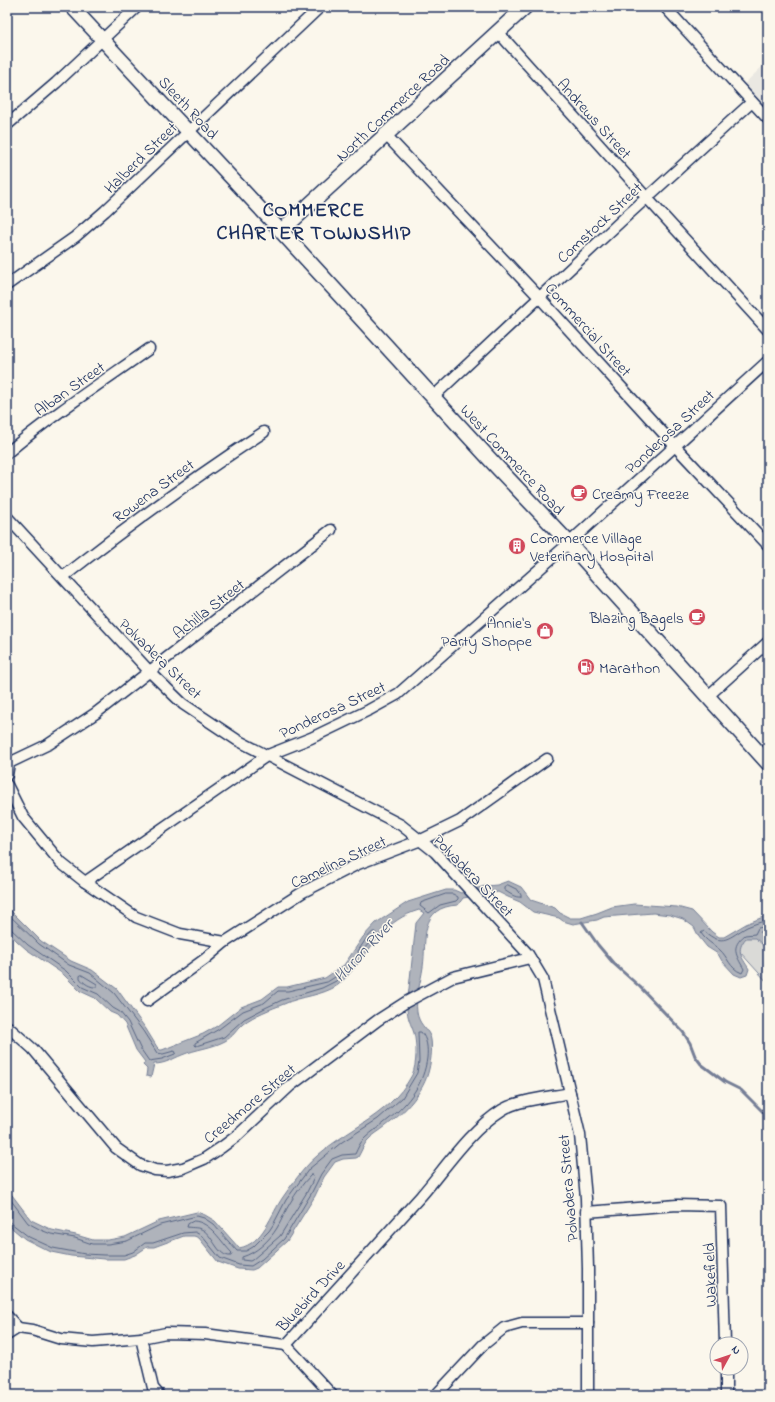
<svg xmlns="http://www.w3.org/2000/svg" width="775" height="1402" font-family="'Indie Flower',sans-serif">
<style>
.built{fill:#eae8e2}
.green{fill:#dadad7;stroke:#7a849a}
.water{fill:#afb3bb;stroke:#747e96}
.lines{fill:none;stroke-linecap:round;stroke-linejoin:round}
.shore{stroke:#566483;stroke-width:1}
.stream{stroke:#747e96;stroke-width:3}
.minor-casing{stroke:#1b2f5e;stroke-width:13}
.tertiary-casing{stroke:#1b2f5e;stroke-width:16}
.secondary-casing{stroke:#1b2f5e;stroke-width:17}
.minor{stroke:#fbf7ec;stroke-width:10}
.tertiary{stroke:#fbf7ec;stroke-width:13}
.secondary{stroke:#fbf7ec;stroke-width:14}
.labels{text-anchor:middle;stroke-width:3;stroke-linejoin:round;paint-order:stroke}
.street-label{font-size:16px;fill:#1b2f5e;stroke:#fbf7ec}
.poi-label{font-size:16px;fill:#1b2f5e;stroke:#fbf7ec;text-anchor:start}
.water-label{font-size:17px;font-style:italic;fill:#47577a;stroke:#fbf7ec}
.district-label{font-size:20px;font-weight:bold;letter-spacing:1px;fill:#1b2f5e;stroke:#fbf7ec}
</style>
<rect width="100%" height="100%" fill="#fbf7ec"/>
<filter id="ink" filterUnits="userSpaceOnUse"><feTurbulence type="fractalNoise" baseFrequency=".025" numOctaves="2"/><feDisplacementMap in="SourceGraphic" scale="8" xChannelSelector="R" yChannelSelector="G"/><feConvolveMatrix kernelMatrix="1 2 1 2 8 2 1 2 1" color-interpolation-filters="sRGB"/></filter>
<g filter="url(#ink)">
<path class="built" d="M768 61V117L741 87Z"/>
<path class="green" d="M768 920V983L730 941Z"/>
<path class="water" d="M508 881 521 887 531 900 555 908 560 913 570 918H581L597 913 612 907 634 904 677 907 692 911 712 932 719 937H724L746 924 768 915V929L760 932 761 934 768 938V963L763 945 755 938H746C735 951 742 957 749 969L747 975 741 977 734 974 722 961 718 954 707 947 699 937 694 927 683 919 670 915 653 913 604 917 597 920 573 924 563 921 559 918 533 912 520 902 508 897 498 892 463 898 458 905C418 907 427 940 423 967 421 982 415 997 417 1012 419 1025 426 1027 430 1036 433 1043 431 1061 429 1069 424 1092 405 1112 386 1126 380 1131 372 1135 367 1141 363 1146 361 1152 358 1157L356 1158 343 1159 335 1162 324 1177 315 1196 287 1241 257 1268 252 1270 238 1269 218 1262 199 1238 194 1236H184L154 1247H147L135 1255 124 1259H104L71 1256 51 1252 25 1239 7 1224V1192L12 1195 31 1220 52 1230 76 1235 93 1240H108L125 1237 159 1221 197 1212 205 1215 215 1221 239 1248C263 1244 271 1214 283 1197 290 1187 297 1177 305 1168 337 1131 388 1120 412 1075 417 1064 417 1045 414 1033 411 1024 407 1018 407 1007L416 923 424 913 419 910C386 920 376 942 355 967 350 973 344 980 338 985 322 996 301 996 284 1004 271 1009 254 1015 243 1024 237 1029 233 1037 225 1041 212 1048 196 1049 182 1055 172 1059 165 1064 154 1064L151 1077 146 1076 147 1069 143 1065 145 1062 136 1050 125 1024 117 1015 110 1012 95 998 80 991 63 974 26 949 17 941 7 930V907L41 941 71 961 92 970 117 989 146 1029 157 1047 160 1050H162L203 1034 217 1026 241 1007 262 999 278 987H287L325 978 344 965 363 937 376 923 408 902 446 890H454L461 893 485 886 497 885Z"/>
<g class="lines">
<g class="shore">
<path d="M508 885 518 890 521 895V897C515 898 509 893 504 890V887Z"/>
<path d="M446 894H453L458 897V899L456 901 440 905 429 913 420 906 421 903Z"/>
<path d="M7 913 39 944 69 965 90 973 114 993 143 1031 157 1053 163 1054 174 1051 176 1052 175 1054 162 1059 149 1061 140 1048 128 1022 120 1012 113 1008 98 994 82 987 66 971 28 945 11 929 7 928"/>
<path d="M768 920C761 922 754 924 747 927 729 937 723 948 704 931L701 933C706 941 713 944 720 950 728 957 729 968 742 973L744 969C736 955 730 947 745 935L755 934 758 928 768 926"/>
<path d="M373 932H375L376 934 361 953 359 954 358 951 366 939Z"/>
<path d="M82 975 97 984V987C91 988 83 983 80 978V976Z"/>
<path d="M339 975 340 977 336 981 322 988 282 1000 265 1008 244 1019 224 1037 196 1046 195 1045V1043L219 1029 243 1011 264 1003 278 991H288L327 982Z"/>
<path d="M311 1175 313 1176 314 1178 307 1192 280 1236 252 1260 250 1261 242 1260V1257C256 1253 269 1241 277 1228 282 1220 285 1211 290 1203 296 1193 303 1183 311 1175Z"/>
<path d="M7 1197 10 1199 28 1223 41 1230 51 1234 75 1238 92 1244H108L127 1241 160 1225 197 1216 204 1218 213 1224 237 1251H246L253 1247 269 1231 273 1225 286 1200 309 1169 342 1142 378 1119 402 1098 417 1073 419 1061 418 1032H421C427 1039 428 1048 427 1058 424 1083 409 1103 389 1119 381 1126 372 1131 365 1138 360 1142 358 1148 355 1154L342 1155 332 1159 321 1174 311 1194 284 1239 262 1259 251 1266 239 1265 220 1258 202 1236 195 1232 183 1233 153 1243H145L133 1252 124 1255H104L85 1254 53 1248 29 1237 11 1223 7 1222"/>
<path d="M194 1221C211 1222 221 1242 232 1253L231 1256C218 1257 214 1237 203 1230 198 1227 193 1228 187 1227L188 1224Z"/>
</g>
<path class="stream" d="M582 922 598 945 614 964 640 987 683 1032 690 1043 695 1056 701 1064 725 1082 741 1090 768 1117"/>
<g class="minor-casing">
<g id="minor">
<path d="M665 7 768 119"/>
<path d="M498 32 647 198 768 330"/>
<path d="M7 125 56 83 137 7"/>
<path d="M386 135 540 298 675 446 768 545"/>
<path d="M7 285 75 237 105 211 320 7"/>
<path d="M433 397 620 222 752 102"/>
<path d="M7 453C52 415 101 383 149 349"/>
<path d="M7 517 150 672 183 704 237 740 401 825 435 852 528 954 543 979 580 1135 586 1198 588 1269V1395"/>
<path d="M63 577C128 526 194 478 264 432"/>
<path d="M707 697 768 642"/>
<path d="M7 775 9 763 49 744 96 713 331 530"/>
<path d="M7 785 23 817 61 863 85 882 136 917 180 934 225 942"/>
<path d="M85 882 268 755 311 738 369 710 398 694 569 543 768 361"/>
<path d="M147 1001 205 959 225 942 303 892 358 864 421 840 460 821 547 759"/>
<path d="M7 1026 33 1049 116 1148 140 1165 155 1170 167 1171 183 1168 204 1159 222 1147 238 1135 290 1086 378 1020 406 1002 453 977 530 958"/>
<path d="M586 1212 677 1205 721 1206 725 1344"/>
<path d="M7 1316 18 1328"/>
<path d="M7 1335 18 1328 32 1330 61 1339 93 1342 141 1338 166 1333 205 1334 286 1345"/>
<path d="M141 1338 153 1388 159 1395"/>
<path d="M286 1345C331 1295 376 1246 421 1196 446 1167 469 1131 502 1110 518 1100 550 1097 570 1093"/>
<path d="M286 1345 332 1395"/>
<path d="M726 1368V1395"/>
<path d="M436 1395 483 1345 504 1328 522 1323H588"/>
</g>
</g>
<g class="tertiary-casing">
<path id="tertiary" d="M72 7 281 231"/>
</g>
<g class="secondary-casing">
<path id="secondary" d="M525 7 281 231 497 467 569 543 768 763"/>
</g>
<use href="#minor" class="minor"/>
<use href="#tertiary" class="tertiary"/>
<use href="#secondary" class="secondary"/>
</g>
</g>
<defs>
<g id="cafe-disc" transform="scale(0.9)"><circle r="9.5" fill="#d1495b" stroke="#fbf7ec"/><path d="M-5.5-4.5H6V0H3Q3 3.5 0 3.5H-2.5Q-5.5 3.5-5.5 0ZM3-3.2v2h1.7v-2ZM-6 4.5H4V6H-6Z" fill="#fff"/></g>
<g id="building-disc" transform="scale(0.9)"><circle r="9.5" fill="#d1495b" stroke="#fbf7ec"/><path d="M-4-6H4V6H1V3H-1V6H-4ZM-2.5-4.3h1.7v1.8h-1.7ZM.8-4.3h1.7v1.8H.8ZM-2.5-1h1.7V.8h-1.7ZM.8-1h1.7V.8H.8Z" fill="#fff"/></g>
<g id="shop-disc" transform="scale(0.9)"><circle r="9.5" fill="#d1495b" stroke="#fbf7ec"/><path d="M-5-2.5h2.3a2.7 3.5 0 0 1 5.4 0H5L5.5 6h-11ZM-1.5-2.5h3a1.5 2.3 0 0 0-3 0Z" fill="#fff"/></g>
<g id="fuel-disc" transform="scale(0.9)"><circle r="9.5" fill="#d1495b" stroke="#fbf7ec"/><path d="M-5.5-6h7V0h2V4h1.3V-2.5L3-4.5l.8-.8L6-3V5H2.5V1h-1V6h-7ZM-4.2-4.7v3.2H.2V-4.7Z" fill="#fff"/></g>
</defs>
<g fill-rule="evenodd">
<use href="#cafe-disc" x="579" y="493"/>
<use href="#building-disc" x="517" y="546"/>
<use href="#cafe-disc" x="697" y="617"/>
<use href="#shop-disc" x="545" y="631"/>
<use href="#fuel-disc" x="586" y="667"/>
</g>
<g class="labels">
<g class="street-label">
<text transform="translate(189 107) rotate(47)" y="6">Sleeth Road</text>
<text transform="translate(392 107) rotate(-43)" y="6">North Commerce Road</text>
<text transform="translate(595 118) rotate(48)" y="6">Andrews Street</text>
<text transform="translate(140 157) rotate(-44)" y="6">Halberd Street</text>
<text transform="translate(599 222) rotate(-43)" y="6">Comstock Street</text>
<text transform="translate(589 329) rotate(48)" y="6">Commercial Street</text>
<text transform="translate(69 388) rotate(-35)" y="6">Alban Street</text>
<text transform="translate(669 431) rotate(-43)" y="6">Ponderosa Street</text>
<text transform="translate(513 459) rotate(47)" y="6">West Commerce Road</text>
<text transform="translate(153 490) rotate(-36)" y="6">Rowena Street</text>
<text transform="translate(208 608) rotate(-38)" y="6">Achilla Street</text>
<text transform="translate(161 658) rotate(44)" y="6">Polvadera Street</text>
<text transform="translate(332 709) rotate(-25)" y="6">Ponderosa Street</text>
<text transform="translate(338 861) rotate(-25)" y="6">Camelina Street</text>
<text transform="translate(474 875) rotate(46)" y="6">Polvadera Street</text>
<text transform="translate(249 1103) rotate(-40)" y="6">Creedmore Street</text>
<text transform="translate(567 1188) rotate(-95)" y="6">Polvadera Street</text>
<text transform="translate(709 1275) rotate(-92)" y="6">Wakefield</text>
<text transform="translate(310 1295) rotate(-47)" y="6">Bluebird Drive</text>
</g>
<g class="poi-label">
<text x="592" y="499">Creamy Freeze</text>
<text x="530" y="543">Commerce Village<tspan x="530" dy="18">Veterinary Hospital</tspan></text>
<text x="684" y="623" text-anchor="end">Blazing Bagels</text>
<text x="532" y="628" text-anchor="end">Annie's<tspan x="532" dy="18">Party Shoppe</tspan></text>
<text x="599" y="673">Marathon</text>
</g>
<g class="water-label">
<text transform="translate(363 950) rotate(-47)" y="6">Huron River</text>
</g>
<g class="district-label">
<text x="314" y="216">COMMERCE<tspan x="314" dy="23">CHARTER TOWNSHIP</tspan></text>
</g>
</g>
<rect width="775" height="1402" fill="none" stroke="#fbf7ec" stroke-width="24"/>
<rect x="12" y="12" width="751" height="1378" fill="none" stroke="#1b2f5e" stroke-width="1.5" filter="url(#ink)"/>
<g transform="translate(729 1356) rotate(50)"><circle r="19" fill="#fbf7ec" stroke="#a1a7b3"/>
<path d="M0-3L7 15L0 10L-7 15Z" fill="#d1495b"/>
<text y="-6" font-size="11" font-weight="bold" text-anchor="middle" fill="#1b2f5e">N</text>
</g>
</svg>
